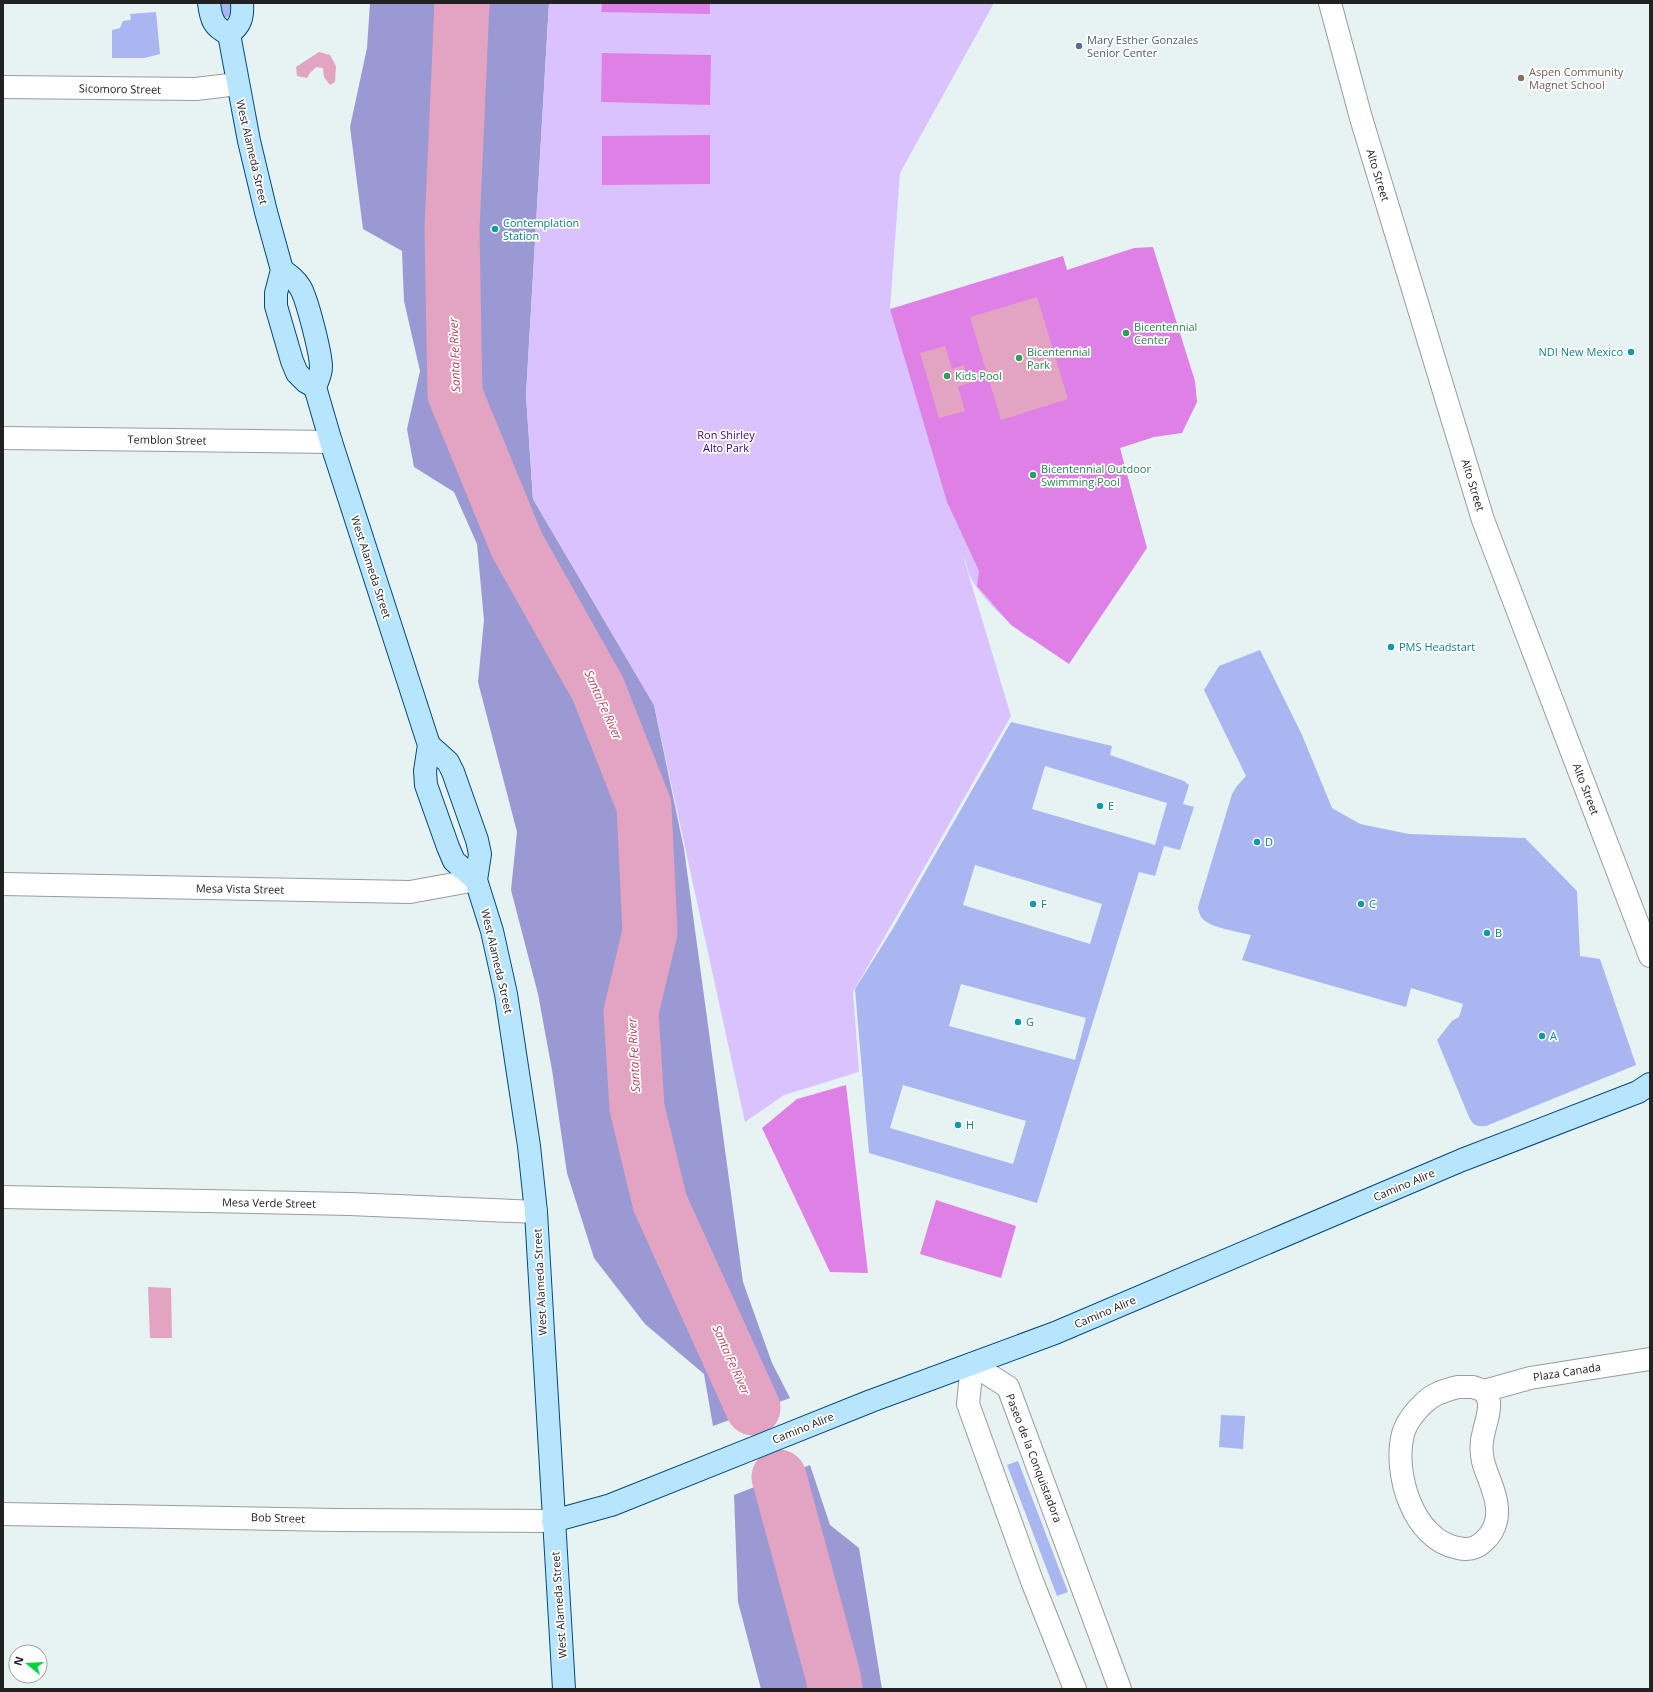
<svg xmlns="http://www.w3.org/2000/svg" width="1653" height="1692" font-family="'Open Sans',sans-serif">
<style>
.grass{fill:#aab6ef;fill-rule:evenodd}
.forest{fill:#9a99d4}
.park{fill:#dac2fe}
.pitch{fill:#df80e6}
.water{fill:#e2a4c1}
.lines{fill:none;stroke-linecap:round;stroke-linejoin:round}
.river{stroke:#e2a4c1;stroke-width:55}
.street-casing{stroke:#9b9b9b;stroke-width:24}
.secondary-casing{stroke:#004980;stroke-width:24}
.street{stroke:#fff;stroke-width:22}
.secondary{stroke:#b8e5fe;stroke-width:22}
.service-dot{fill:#5c6f8a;stroke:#fff;stroke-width:1.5}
.education-dot{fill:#8d6e63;stroke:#fff;stroke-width:1.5}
.culture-dot{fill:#0f9aa8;stroke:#fff;stroke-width:1.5}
.leisure-dot{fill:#2e9e5b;stroke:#fff;stroke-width:1.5}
.labels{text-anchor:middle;stroke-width:3.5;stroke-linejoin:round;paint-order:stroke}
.service-label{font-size:11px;fill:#4e5e75;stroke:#fff;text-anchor:start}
.education-label{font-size:11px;fill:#785e54;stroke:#fff;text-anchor:start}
.street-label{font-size:11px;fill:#212121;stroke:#fff}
.culture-label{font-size:11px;fill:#0d838f;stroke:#fff;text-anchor:start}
.leisure-label{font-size:11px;fill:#27864d;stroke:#fff;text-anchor:start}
.park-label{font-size:11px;fill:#39038b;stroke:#fff}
.water-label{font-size:12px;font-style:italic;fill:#b9445a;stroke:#fff}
</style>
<rect width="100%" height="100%" fill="#e7f2f2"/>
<g class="grass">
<path d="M219 3H233L234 16 220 18Z"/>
<path d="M156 12 160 54 145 58H112V30L120 28 123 21 131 20 130 14Z"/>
<path d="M1260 650 1302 735 1332 808 1360 824 1409 834 1525 838 1577 891 1580 956 1600 959 1636 1065 1486 1126C1476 1127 1473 1125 1469 1117L1437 1040 1452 1021 1459 1017 1463 1004 1411 988 1406 1007 1242 960 1251 935C1238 932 1215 928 1205 921 1200 917 1199 913 1198 907L1232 794 1237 786 1246 776 1204 690 1219 666Z"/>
<path d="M1011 722 1112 746 1110 755 1184 781 1189 785 1183 804 1194 807 1180 850 1164 846 1155 876 1139 872 1037 1203 869 1153 855 989 892 930ZM1045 766 1167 803 1155 845 1032 809ZM975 865 1102 904 1090 944 963 905ZM961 984 1086 1018 1075 1060 949 1026ZM903 1085 1026 1121 1013 1164 890 1128Z"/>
<path d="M1221 1415 1245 1416 1243 1449 1219 1447Z"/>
<path d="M1018 1461 1068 1592 1057 1596 1007 1465Z"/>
</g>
<g class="forest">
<path d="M370 3H549L526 395 533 499 654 705 684 849 743 1282 772 1363 790 1398 713 1426 704 1374 645 1324 594 1258 567 1173 552 1070 538 994 511 890 517 832 478 682 484 620 477 544 454 492 414 467 407 429 420 371 404 301 402 251 363 229 350 127 367 48Z"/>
<path d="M810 1465 830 1525 859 1548 882 1689H761L738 1602 734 1495Z"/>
</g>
<path class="park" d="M549 3H994L900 173 890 309 1030 639C1010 624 979 597 969 574 967 568 966 561 963 556L1011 716 853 992 859 1072 784 1095 745 1122 654 705 533 499 526 395Z"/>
<g class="pitch">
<path d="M602 3H710V14L601 12Z"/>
<path d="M602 53 711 55 710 105 601 102Z"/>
<path d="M710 135V184L602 185V136Z"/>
<path d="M1153 247 1195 381 1197 402 1182 433 1154 437 1120 448 1147 548 1069 664 1011 625 977 586 979 571 947 502 890 309 1063 256 1067 270 1134 248Z"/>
<path d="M846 1085 868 1273 830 1272 762 1128 797 1099Z"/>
<path d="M936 1200 1016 1226 1001 1278 920 1254Z"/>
</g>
<g class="water">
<path d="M319 52 330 55 336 66 335 82 330 85 324 77 323 68 316 67 310 73 307 78 297 76 296 67Z"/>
<path d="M1037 297 1068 399 1001 420 970 317Z"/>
<path d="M945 346 952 369 964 365 969 383 958 387 965 411 939 418 920 353Z"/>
<path d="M148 1287 171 1288 172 1338H150Z"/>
</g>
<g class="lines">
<g class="river">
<path d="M462 3 452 229 455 394 517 545 598 689 644 806 650 932 631 1012 637 1108 660 1203 753 1408"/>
<path d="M779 1477 833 1676 835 1689"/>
</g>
<g class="street-casing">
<g id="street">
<path d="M1330 3 1361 118 1483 520 1650 956"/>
<path d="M3 87 196 89 237 84"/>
<path d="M3 438 331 442"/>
<path d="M3 884 410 892 476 880"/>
<path d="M3 1197 350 1204 536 1212"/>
<path d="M1458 1387H1473L1484 1391C1486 1394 1488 1398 1489 1402 1490 1412 1486 1422 1484 1431 1481 1441 1481 1452 1483 1461 1487 1477 1496 1491 1497 1508 1498 1521 1493 1534 1483 1542 1476 1549 1467 1550 1458 1548 1413 1540 1393 1473 1403 1434 1406 1423 1415 1411 1423 1404 1432 1394 1445 1390 1458 1387Z"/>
<path d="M1484 1391 1530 1378 1650 1359"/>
<path d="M3 1514 336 1520 553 1521"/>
<path d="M1075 1689 1032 1581 968 1404 972 1364 1008 1387 1120 1689"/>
</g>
</g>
<g class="secondary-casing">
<g id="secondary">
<path d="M209 3C211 19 213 27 229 34"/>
<path d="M229 34 249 141 266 212 282 270 276 293V306L292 361 297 373 306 382 315 387"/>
<path d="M229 34C241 25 243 17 242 3"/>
<path d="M282 270C289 275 296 280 300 287 307 298 321 354 321 367 321 374 318 380 315 387L331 442 429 745 425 771 426 785 448 847 454 861 476 880"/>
<path d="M429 745 448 762 453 772 477 840 480 854 476 880 492 931 506 994 529 1146 536 1212 564 1689"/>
<path d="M553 1521 611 1505 871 1401 1055 1333 1462 1160 1638 1092 1650 1084"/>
</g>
</g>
<use href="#street" class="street"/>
<use href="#secondary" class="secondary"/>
</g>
<circle class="service-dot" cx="1079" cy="46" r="4"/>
<circle class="education-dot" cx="1521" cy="78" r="4"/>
<g class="culture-dot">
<circle cx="495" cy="229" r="4"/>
<circle cx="1631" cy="352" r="4"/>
<circle cx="1391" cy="647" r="4"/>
<circle cx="1100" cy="806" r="4"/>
<circle cx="1257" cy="842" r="4"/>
<circle cx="1033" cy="904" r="4"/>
<circle cx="1361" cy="904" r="4"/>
<circle cx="1487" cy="933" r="4"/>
<circle cx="1018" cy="1022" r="4"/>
<circle cx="1542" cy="1036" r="4"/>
<circle cx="958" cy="1125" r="4"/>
</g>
<g class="leisure-dot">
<circle cx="1126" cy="333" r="4"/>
<circle cx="1019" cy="358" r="4"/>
<circle cx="947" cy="376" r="4"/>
<circle cx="1033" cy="475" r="4"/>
</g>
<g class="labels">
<g class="service-label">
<text x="1087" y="44">Mary Esther Gonzales<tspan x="1087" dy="13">Senior Center</tspan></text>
</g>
<g class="education-label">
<text x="1529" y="76">Aspen Community<tspan x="1529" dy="13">Magnet School</tspan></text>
</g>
<g class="street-label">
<text transform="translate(120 89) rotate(1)" y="4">Sicomoro Street</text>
<text transform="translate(252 152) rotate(77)" y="4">West Alameda Street</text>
<text transform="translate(1378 175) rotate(73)" y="4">Alto Street</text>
<text transform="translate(167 440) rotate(1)" y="4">Temblon Street</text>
<text transform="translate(1473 485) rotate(73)" y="4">Alto Street</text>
<text transform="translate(371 567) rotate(72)" y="4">West Alameda Street</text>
<text transform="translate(1586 789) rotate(69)" y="4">Alto Street</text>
<text transform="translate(240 889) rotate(1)" y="4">Mesa Vista Street</text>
<text transform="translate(497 961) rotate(77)" y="4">West Alameda Street</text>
<text transform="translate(1404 1185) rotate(-23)" y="4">Camino Alire</text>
<text transform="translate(269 1203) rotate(1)" y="4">Mesa Verde Street</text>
<text transform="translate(540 1282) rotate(-93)" y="4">West Alameda Street</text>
<text transform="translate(1105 1312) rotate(-23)" y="4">Camino Alire</text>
<text transform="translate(1567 1372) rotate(-9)" y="4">Plaza Canada</text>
<text transform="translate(803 1428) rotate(-22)" y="4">Camino Alire</text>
<text transform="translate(1034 1458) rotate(69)" y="4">Paseo de la Conquistadora</text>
<text transform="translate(278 1518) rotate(2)" y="4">Bob Street</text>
<text transform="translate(559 1605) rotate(-94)" y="4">West Alameda Street</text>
</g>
<g class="culture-label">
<text x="503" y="227">Contemplation<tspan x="503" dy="13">Station</tspan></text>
<text x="1623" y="356" text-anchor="end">NDI New Mexico</text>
<text x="1399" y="651">PMS Headstart</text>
<text x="1108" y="810">E</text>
<text x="1265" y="846">D</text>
<text x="1041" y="908">F</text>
<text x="1369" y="908">C</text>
<text x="1495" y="937">B</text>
<text x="1026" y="1026">G</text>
<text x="1550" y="1040">A</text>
<text x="966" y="1129">H</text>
</g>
<g class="leisure-label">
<text x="1134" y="331">Bicentennial<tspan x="1134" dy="13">Center</tspan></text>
<text x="1027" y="356">Bicentennial<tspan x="1027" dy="13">Park</tspan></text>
<text x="955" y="380">Kids Pool</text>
<text x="1041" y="473">Bicentennial Outdoor<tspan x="1041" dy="13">Swimming Pool</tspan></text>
</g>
<g class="park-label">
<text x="726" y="439">Ron Shirley<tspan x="726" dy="13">Alto Park</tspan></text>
</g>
<g class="water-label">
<text transform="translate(455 355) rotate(-92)" y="4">Santa Fe River</text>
<text transform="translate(603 705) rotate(66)" y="4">Santa Fe River</text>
<text transform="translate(634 1055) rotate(-93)" y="4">Santa Fe River</text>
<text transform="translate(731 1360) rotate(66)" y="4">Santa Fe River</text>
</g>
</g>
<rect width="1653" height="1692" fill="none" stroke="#212121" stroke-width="8"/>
<g transform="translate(28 1664) rotate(288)"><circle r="19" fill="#ffffff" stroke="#a6a6a6"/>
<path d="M0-3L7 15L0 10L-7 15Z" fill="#00d242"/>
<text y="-6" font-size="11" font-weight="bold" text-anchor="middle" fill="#212121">N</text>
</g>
</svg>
